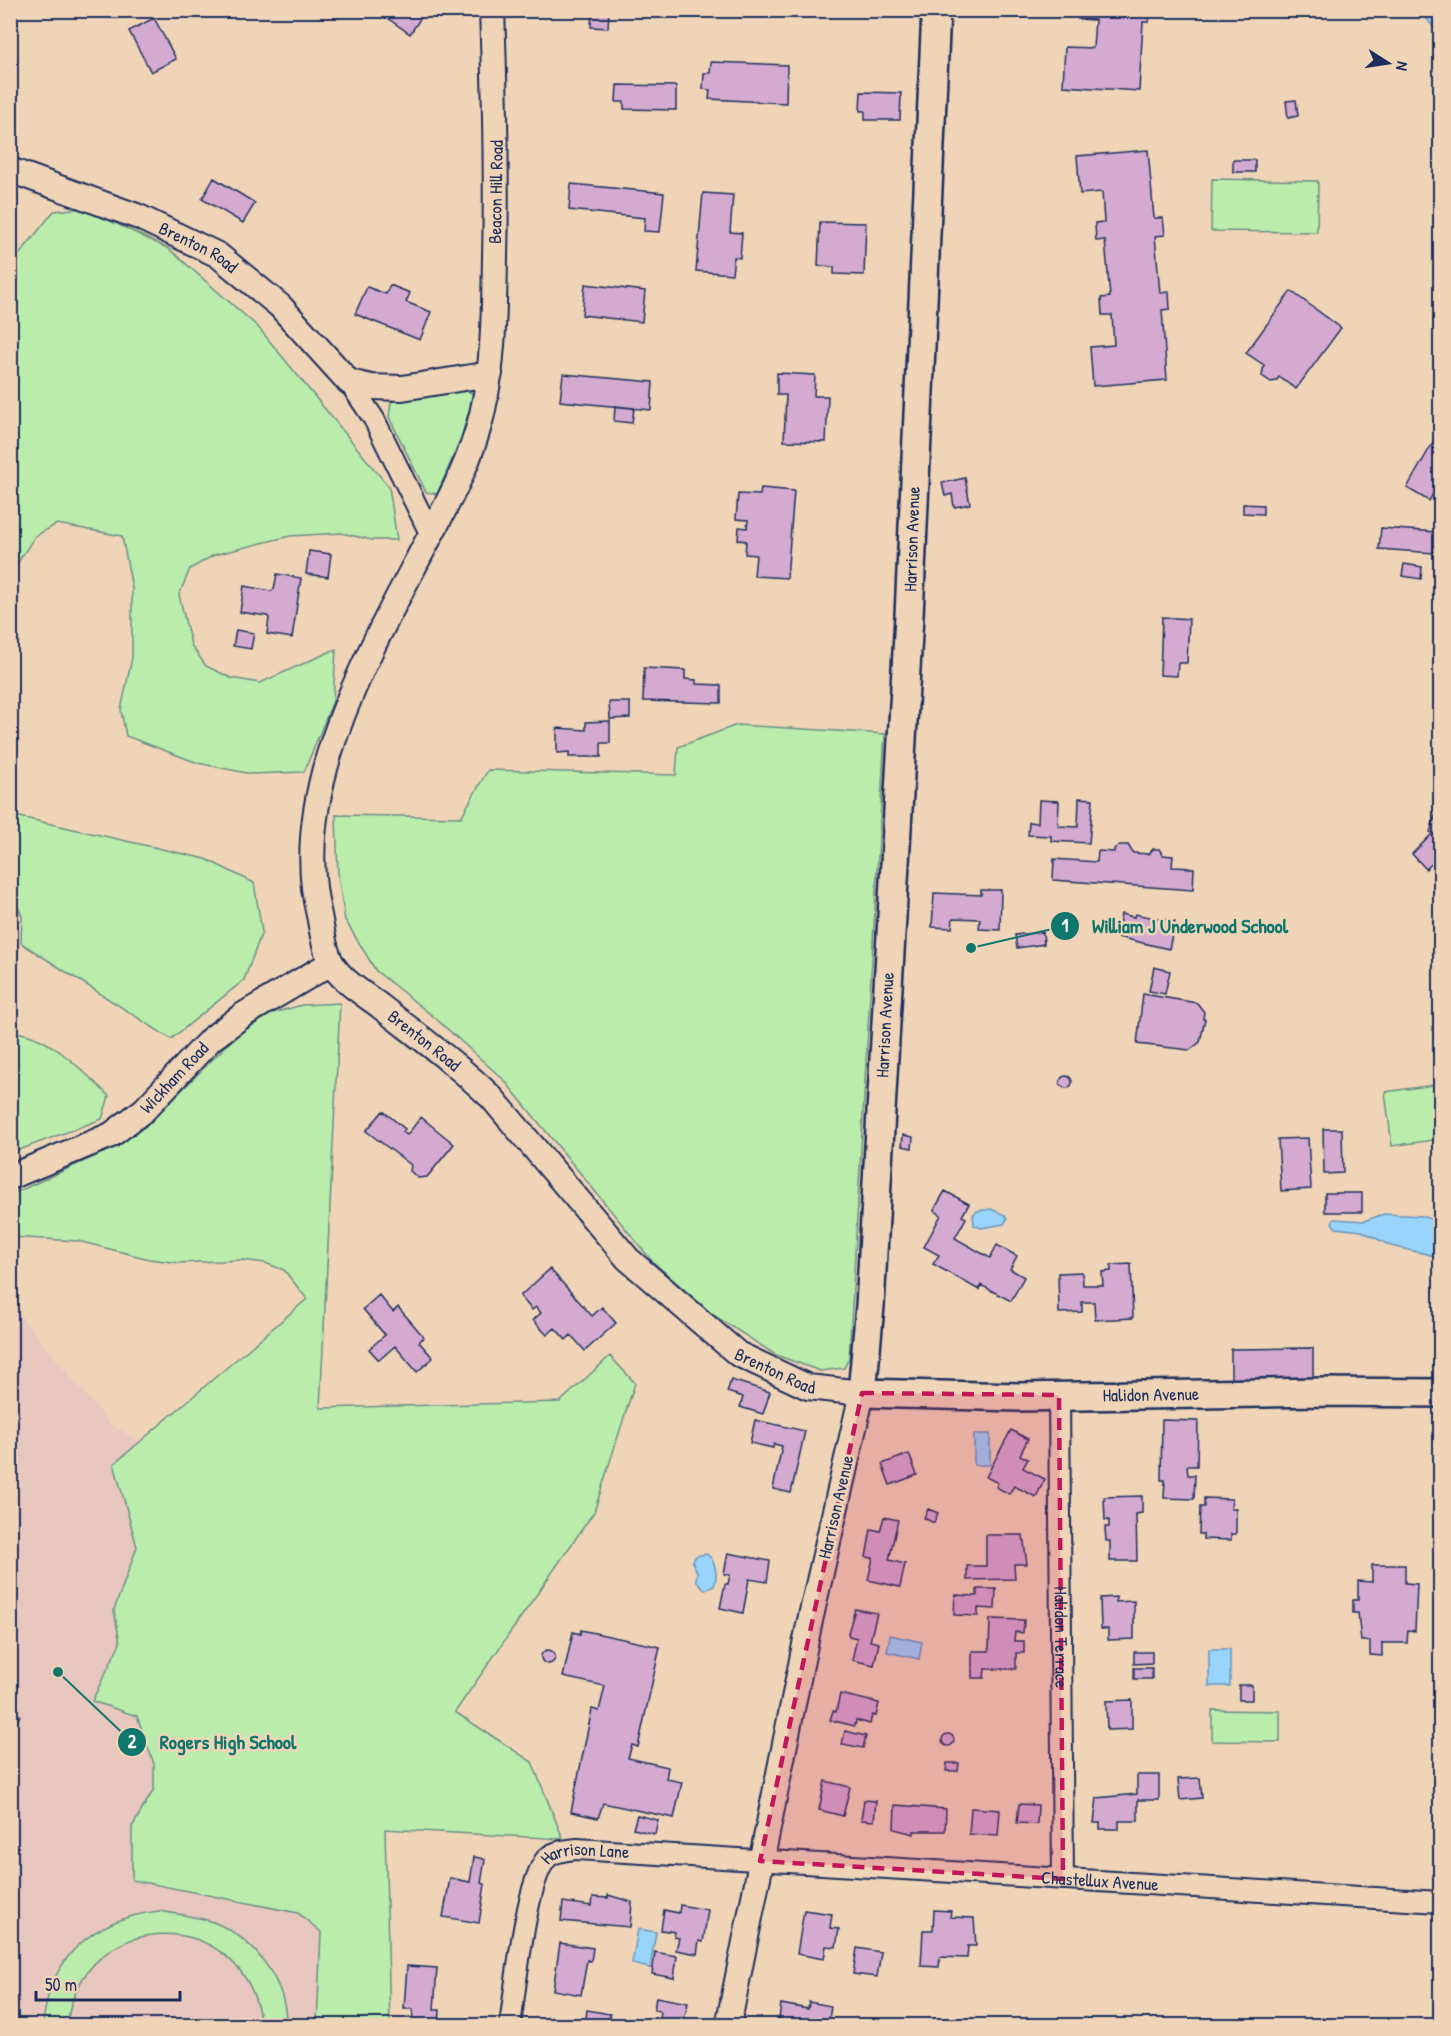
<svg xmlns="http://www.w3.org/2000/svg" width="1451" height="2036" font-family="'Patrick Hand',sans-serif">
  <rect width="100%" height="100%" fill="#f0d4b7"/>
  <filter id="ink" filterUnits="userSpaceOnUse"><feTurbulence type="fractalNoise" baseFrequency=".0167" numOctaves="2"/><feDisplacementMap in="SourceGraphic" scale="12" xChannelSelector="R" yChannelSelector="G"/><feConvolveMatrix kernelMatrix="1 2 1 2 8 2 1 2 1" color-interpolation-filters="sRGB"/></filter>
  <g filter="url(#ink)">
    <path fill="#e8c7be" d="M10 1303 109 1423 140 1442 114 1464 137 1547 114 1610 120 1643 92 1701 137 1716 154 1764V1789L132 1827V1880L298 1913 321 1932 317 2025H11Z"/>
    <path fill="#baecac" stroke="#6a8e85" stroke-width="1.5" d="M1212 179 1318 181 1317 232 1211 231Z
      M84 208 169 249 258 327 389 487 397 540H372L341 533 290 536 214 555 190 569 179 595 191 645 206 666 231 678 260 683 336 649 333 701 304 772 251 774 198 763 126 736 121 710 132 658V588L122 536 57 524 35 536 11 573V265L54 211Z
      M465 390 472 393 473 398 460 441 437 494 426 492 389 417 391 402 401 398Z
      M737 725 885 734 849 1358 844 1368 820 1371 776 1355 712 1314 652 1261 504 1080 434 1017 376 971 345 920 338 875 336 815 461 817 488 770 676 775 678 747Z
      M11 815 206 859 254 883 262 932 244 980 171 1039 21 943 22 916 11 891Z
      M340 1003 320 1408 560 1402 610 1356 635 1383 594 1512 455 1712 532 1762 563 1839 385 1829 390 2025H317L321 1932 298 1913 132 1880V1827L154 1789V1764L137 1716 92 1701 120 1643 114 1610 137 1547 114 1464 307 1299 284 1270 265 1263 243 1260 179 1263 149 1259 78 1241 10 1237V1195L102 1153 146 1126 237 1035 273 1013 302 1005Z
      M11 1032C47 1032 84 1072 109 1096L102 1119 11 1153Z
      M1440 1084V1139L1392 1146 1385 1092Z
      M1212 1710 1280 1711V1742L1212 1741Z
      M159 1911C178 1914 196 1916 213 1922 254 1938 287 1982 286 2025H261C247 1904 82 1904 67 2025H43C49 1957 92 1919 159 1911Z"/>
    <path fill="#99d5fa" stroke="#6793bc" stroke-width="1.5" d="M1427 11H1440V36L1427 19Z
      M991 1209 1005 1215 1007 1219 1004 1224 981 1228 974 1225 973 1215 977 1211Z
      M1384 1214 1422 1216 1440 1223V1257L1391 1246 1362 1231 1336 1228 1332 1223 1334 1219 1364 1221Z
      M974 1434H990V1465H974Z
      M707 1554C716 1561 718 1577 714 1586L705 1590 696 1580 697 1572 692 1562 696 1556Z
      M890 1635 922 1642 919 1659 887 1652Z
      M1209 1649H1230V1686H1209Z
      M638 1929 656 1932 650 1968 632 1964Z"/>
    <path fill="#d4aad0" stroke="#1b2f5e" stroke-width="1.5" d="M376 10H426L410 34Z
      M592 10H609L608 28 591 27Z
      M1079 10H1150L1149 22H1143L1139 91 1063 86 1065 47 1093 48 1095 20 1078 19Z
      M154 18 176 59 151 72 129 31Z
      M711 62 787 65 786 103 709 99 710 90 703 89 704 73H710Z
      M617 85 676 86V110L624 109V102H616Z
      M861 92 901 93 900 120H865V111H860Z
      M1296 100 1298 116 1288 118 1286 101Z
      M1148 150 1154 218H1163L1165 235 1155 236 1160 293 1169 292 1170 309 1162 310 1167 380 1093 386 1090 347 1114 345 1112 315H1102L1101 298 1110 297 1105 240 1096 241 1095 223 1104 222 1102 192 1080 194 1077 156Z
      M1233 160H1255V172H1233Z
      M214 178 255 203 243 223 202 199Z
      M571 184 664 193 660 232 644 231 645 218 569 210Z
      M703 193 733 195 730 232 742 233 740 258 734 257 732 274 696 271Z
      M820 222 866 223 864 275 834 274V267L818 266Z
      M1437 224H1440V290H1437Z
      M585 284 645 291 642 322 582 315Z
      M390 285 410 293 406 302 431 312 420 340 355 314 367 287 386 294Z
      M1291 291 1341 328 1296 389 1279 377 1276 381 1271 382 1262 376 1264 365 1246 353Z
      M777 373 815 375 814 396H828L826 442 784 441 786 395H777Z
      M563 374 653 382 651 410 560 401Z
      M615 406 634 408 632 423 614 421Z
      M1440 430V480L1429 501 1407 488Z
      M965 478 970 504 954 507 952 494 945 496 942 483Z
      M761 488 794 491 787 578 754 576 756 555 745 554 746 541 738 540 739 527 747 528 748 520 736 519 738 494 760 495Z
      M1243 504 1263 505V514L1243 513Z
      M1381 528 1436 532 1434 553 1379 549Z
      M309 551 331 554 328 577 306 574Z
      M1404 564 1422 567 1421 579 1402 576Z
      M277 574 301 578 292 638 267 634 269 618 267 616 240 612 244 586 271 591 274 589Z
      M1162 617 1189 619 1187 663H1178L1177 676 1160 675Z
      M236 630 254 633 251 649 233 646Z
      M644 668 685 670V679L696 680V684L721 685V703L643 701Z
      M609 702H630V718L610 719Z
      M610 721V743H601V757H569V752L557 753V728L586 730V722Z
      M1079 798 1093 799 1089 843 1051 841V836L1028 835 1029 822 1038 823 1039 800 1059 801 1058 826 1078 827Z
      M1440 811V856L1426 869 1412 854 1433 833 1430 832 1436 813 1440 814Z
      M1120 845H1128L1133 853 1149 854 1153 849H1159L1163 855 1173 856 1172 867 1194 868 1193 890 1053 880 1054 859 1097 862 1098 851 1114 852V849Z
      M981 890H1001L1000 930 979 929 980 919 953 918 952 928 932 927 934 893 981 895Z
      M1121 914 1134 917 1135 914 1175 922 1169 949 1117 937Z
      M1043 932 1044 944 1017 948 1015 935Z
      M1154 967 1170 971 1165 994 1149 991Z
      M1143 994 1197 1003 1204 1012 1203 1019H1205L1200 1042 1190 1050 1137 1044Z
      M1060 1082a6 6 0 1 1 12 0a6 6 0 1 1-12 0Z
      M383 1111 405 1129 403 1132 407 1135 421 1117 454 1144 427 1177 418 1178 410 1171 411 1165 366 1131Z
      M1323 1129H1342L1343 1173 1324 1174Z
      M903 1135 913 1137 912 1148 902 1146Z
      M1308 1138 1311 1189 1281 1191 1278 1139Z
      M945 1191 969 1204 962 1216 966 1218 955 1238 990 1258 997 1245 1017 1256 1010 1269 1024 1277 1011 1301 981 1285 979 1290 933 1264 939 1255 924 1247 941 1215 934 1210Z
      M1325 1193H1362V1212H1325Z
      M1131 1264 1133 1318 1095 1320 1094 1302H1082V1312L1059 1313 1058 1273 1082 1272 1083 1285H1103L1102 1272 1111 1271V1265Z
      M550 1269 592 1316 602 1307 616 1323 585 1351 571 1335 566 1340 555 1328 547 1335 533 1320 541 1313 536 1307 532 1310 520 1296Z
      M379 1295 393 1312 398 1307 424 1337 419 1342 433 1358 417 1372 395 1346 379 1360 369 1349 385 1335 363 1309Z
      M1313 1348V1378L1231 1379V1349Z
      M731 1380 770 1392 763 1414 740 1407 743 1397 727 1392Z
      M755 1420 805 1431 791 1493 773 1489 782 1446 774 1444 773 1448 750 1443Z
      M1162 1420 1198 1421 1197 1466H1187L1188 1475H1195L1194 1499 1164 1498 1165 1480H1161Z
      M1011 1430 1028 1439 1020 1455 1028 1459 1023 1468 1045 1479 1036 1497 1014 1486 1009 1494 996 1487 998 1483 986 1477Z
      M909 1454 917 1475 890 1485 882 1464Z
      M1142 1496V1513L1136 1514 1137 1561H1110V1541H1106L1105 1527H1109V1520H1105L1104 1497Z
      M1204 1498 1232 1499 1231 1509H1236V1534H1231V1540L1203 1539V1534H1199L1200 1507H1204Z
      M928 1509 938 1513 934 1523 924 1518Z
      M884 1517 898 1520 889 1560 905 1564 900 1587 868 1580 873 1558 866 1557 871 1529 880 1531Z
      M986 1535H1023L1027 1564H1014L1015 1579 967 1580V1566H986Z
      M728 1553 770 1561 767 1582 749 1579 743 1613 720 1608 725 1584H728L730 1575 724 1574Z
      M1372 1565H1405V1583L1417 1584 1415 1631 1408 1630 1407 1643H1382V1656L1370 1655V1641H1361L1358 1613H1353V1600H1358V1581L1372 1582Z
      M977 1589H996L995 1609 978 1608V1616L954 1615 955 1595 977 1596Z
      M1116 1597V1602L1134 1601V1639L1108 1640V1629H1101L1100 1598Z
      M855 1609 877 1613 870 1641 879 1643 874 1665 852 1660 857 1638 849 1636 848 1633Z
      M990 1619 1024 1620 1023 1633 1015 1632 1014 1641H1024V1653H1016V1669H985L984 1678H972V1651H989Z
      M581 1630 660 1647 638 1747 632 1745 628 1758 668 1767 666 1779 682 1782 674 1818 603 1803 598 1818 571 1812 592 1709 599 1711 605 1686 563 1677 573 1632 580 1634Z
      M541 1657a7 7 0 1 1 14 0a7 7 0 1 1-14 0Z
      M1134 1652H1152V1663L1134 1664Z
      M1134 1668H1152V1679H1134Z
      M1239 1685H1252V1700H1239Z
      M840 1694 879 1703 876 1716 872 1715 870 1724 856 1720 855 1726 830 1720 833 1711 836 1712Z
      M1132 1700V1729L1107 1730 1106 1701Z
      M10 1711 20 1715 10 1741Z
      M845 1731 866 1736 863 1748 842 1744Z
      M942 1740a6 6 0 1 1 12 0a6 6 0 1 1-12 0Z
      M947 1763H959L958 1771H946Z
      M1137 1775H1159V1800H1138V1821H1119V1829H1100V1823H1094L1097 1798 1137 1794Z
      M1200 1778 1202 1798 1180 1800 1178 1779Z
      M825 1781 850 1787 843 1816 819 1810Z
      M864 1800 876 1801 874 1821 861 1820Z
      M1019 1804 1038 1805 1037 1824 1017 1823Z
      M895 1805 946 1809 945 1831H914V1834L894 1829Z
      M971 1808 1000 1810 998 1836 969 1834Z
      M637 1815 658 1820 655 1834 633 1829Z
      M474 1857 485 1859 481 1883 485 1884 479 1923 443 1917 450 1878 470 1882Z
      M608 1895 632 1902 630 1927 561 1921 563 1902 592 1906 593 1897 608 1898Z
      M680 1905 708 1910 703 1942 699 1941 697 1954 676 1950 679 1938 674 1937 675 1932 661 1930 664 1910 679 1913Z
      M804 1910 832 1914 830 1928 839 1929 836 1947 826 1946 824 1959 797 1954Z
      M934 1910 951 1911 950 1917 974 1918 976 1946H968L967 1958 940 1957 939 1967 921 1966 923 1930H933Z
      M560 1943 593 1948 591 1961 587 1960 581 1995 553 1990Z
      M857 1948 881 1952 877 1977 853 1974Z
      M655 1952 677 1956 674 1978 652 1974Z
      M407 1966 437 1968 434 2010H440L439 2026H412L413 2009H404Z
      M656 1997 688 2003 683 2026H658L660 2011 654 2010Z
      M809 2002 831 2006 828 2026H778L781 2004 808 2009Z
      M587 2010 610 2014 608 2026 585 2025Z
      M548 2017 572 2021V2026H547Z"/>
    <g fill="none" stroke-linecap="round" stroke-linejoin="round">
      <defs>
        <g id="minor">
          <path d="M349 382 374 419 431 535"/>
          <path id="s1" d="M1059 1395 1063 1879"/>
          <path id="s2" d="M510 2026C515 1991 526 1880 547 1858 554 1851 567 1850 577 1849L1440 1902"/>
        </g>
        <g id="tertiary">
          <path id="s3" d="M492 10C495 93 497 175 495 258 494 310 494 363 482 414 470 466 443 511 419 557 364 661 289 795 319 915 322 930 324 949 331 962 340 980 364 994 380 1006 418 1036 457 1064 492 1098L628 1259 738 1354 808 1387 862 1393 809 1625 728 2026"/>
          <path id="s4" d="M10 170 139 217 218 255 280 306 349 382 371 387 402 388 490 374"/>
          <path id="s5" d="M10 1177 111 1135 144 1110 211 1039 243 1015 331 963"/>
        </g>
        <g id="secondary">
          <path id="s6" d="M936 10 909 616 870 1306 862 1393 1019 1397 1321 1392 1440 1393"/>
        </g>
      </defs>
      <use href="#minor" stroke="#1b2f5e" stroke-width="24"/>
      <use href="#tertiary" stroke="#1b2f5e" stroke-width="28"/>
      <use href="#secondary" stroke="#1b2f5e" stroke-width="32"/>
      <use href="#minor" stroke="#f0d4b7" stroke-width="20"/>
      <use href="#tertiary" stroke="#f0d4b7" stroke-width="24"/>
      <use href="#secondary" stroke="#f0d4b7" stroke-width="27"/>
    </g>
  </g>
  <path fill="#c2185b" fill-opacity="0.2" stroke="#c2185b" stroke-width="4.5" stroke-dasharray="12 8" stroke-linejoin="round" d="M862 1393 1059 1395 1063 1879 760 1861Z"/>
  <g text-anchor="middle" stroke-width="5" stroke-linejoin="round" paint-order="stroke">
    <g font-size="18" fill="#1b2f5e" stroke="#f0d4b7">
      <text transform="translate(496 192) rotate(-89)" y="6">Beacon Hill Road</text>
      <text dy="6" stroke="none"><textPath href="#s4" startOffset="204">Brenton Road</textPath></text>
      <text transform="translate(912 539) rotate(-88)" y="6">Harrison Avenue</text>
      <text transform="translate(885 1025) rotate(-87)" y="6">Harrison Avenue</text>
      <text dy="6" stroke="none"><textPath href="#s3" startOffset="1113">Brenton Road</textPath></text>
      <text dy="6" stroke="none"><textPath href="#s5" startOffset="195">Wickham Road</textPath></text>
      <text dy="6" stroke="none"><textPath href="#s3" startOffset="1599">Brenton Road</textPath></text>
      <text dy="6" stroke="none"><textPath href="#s6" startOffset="1674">Halidon Avenue</textPath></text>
      <text transform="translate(836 1507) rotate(-77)" y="6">Harrison Avenue</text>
      <text dy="6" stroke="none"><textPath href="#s1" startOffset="242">Halidon Terrace</textPath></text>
      <text dy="6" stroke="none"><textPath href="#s2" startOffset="213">Harrison Lane</textPath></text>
      <text dy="6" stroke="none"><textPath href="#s2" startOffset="729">Chastellux Avenue</textPath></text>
    </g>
  </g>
  <path fill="none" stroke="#0f766e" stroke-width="2" d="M971 948L1065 926M58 1672L132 1742"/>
  <g fill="#0f766e" stroke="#f0d4b7" stroke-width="2">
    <circle cx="971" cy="948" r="6"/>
    <circle cx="58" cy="1672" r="6"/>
    <circle cx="1065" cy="926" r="15"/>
    <circle cx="132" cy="1742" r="15"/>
  </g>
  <g font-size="18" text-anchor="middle" font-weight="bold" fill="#fff">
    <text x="1065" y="932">1</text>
    <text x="132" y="1748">2</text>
  </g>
  <g font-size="20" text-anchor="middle" font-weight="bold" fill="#0f766e" stroke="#f0d4b7" stroke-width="5" stroke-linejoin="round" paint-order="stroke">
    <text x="1190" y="933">William J Underwood School</text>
    <text x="228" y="1749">Rogers High School</text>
  </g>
  <rect width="1451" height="2036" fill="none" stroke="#f0d4b7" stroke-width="36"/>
  <rect x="18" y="18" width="1415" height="2000" fill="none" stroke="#1b2f5e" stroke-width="2" filter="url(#ink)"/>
  <g transform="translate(1388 63) rotate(102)" stroke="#f0d4b7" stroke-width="4.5" paint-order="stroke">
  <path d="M0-4.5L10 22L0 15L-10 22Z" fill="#1b2f5e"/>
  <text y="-9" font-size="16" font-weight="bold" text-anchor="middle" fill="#1b2f5e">N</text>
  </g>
  <path d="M36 1991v9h144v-9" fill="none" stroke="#1b2f5e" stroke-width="3"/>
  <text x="45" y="1991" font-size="18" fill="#1b2f5e" stroke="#f0d4b7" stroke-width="4.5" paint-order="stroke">50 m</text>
</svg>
